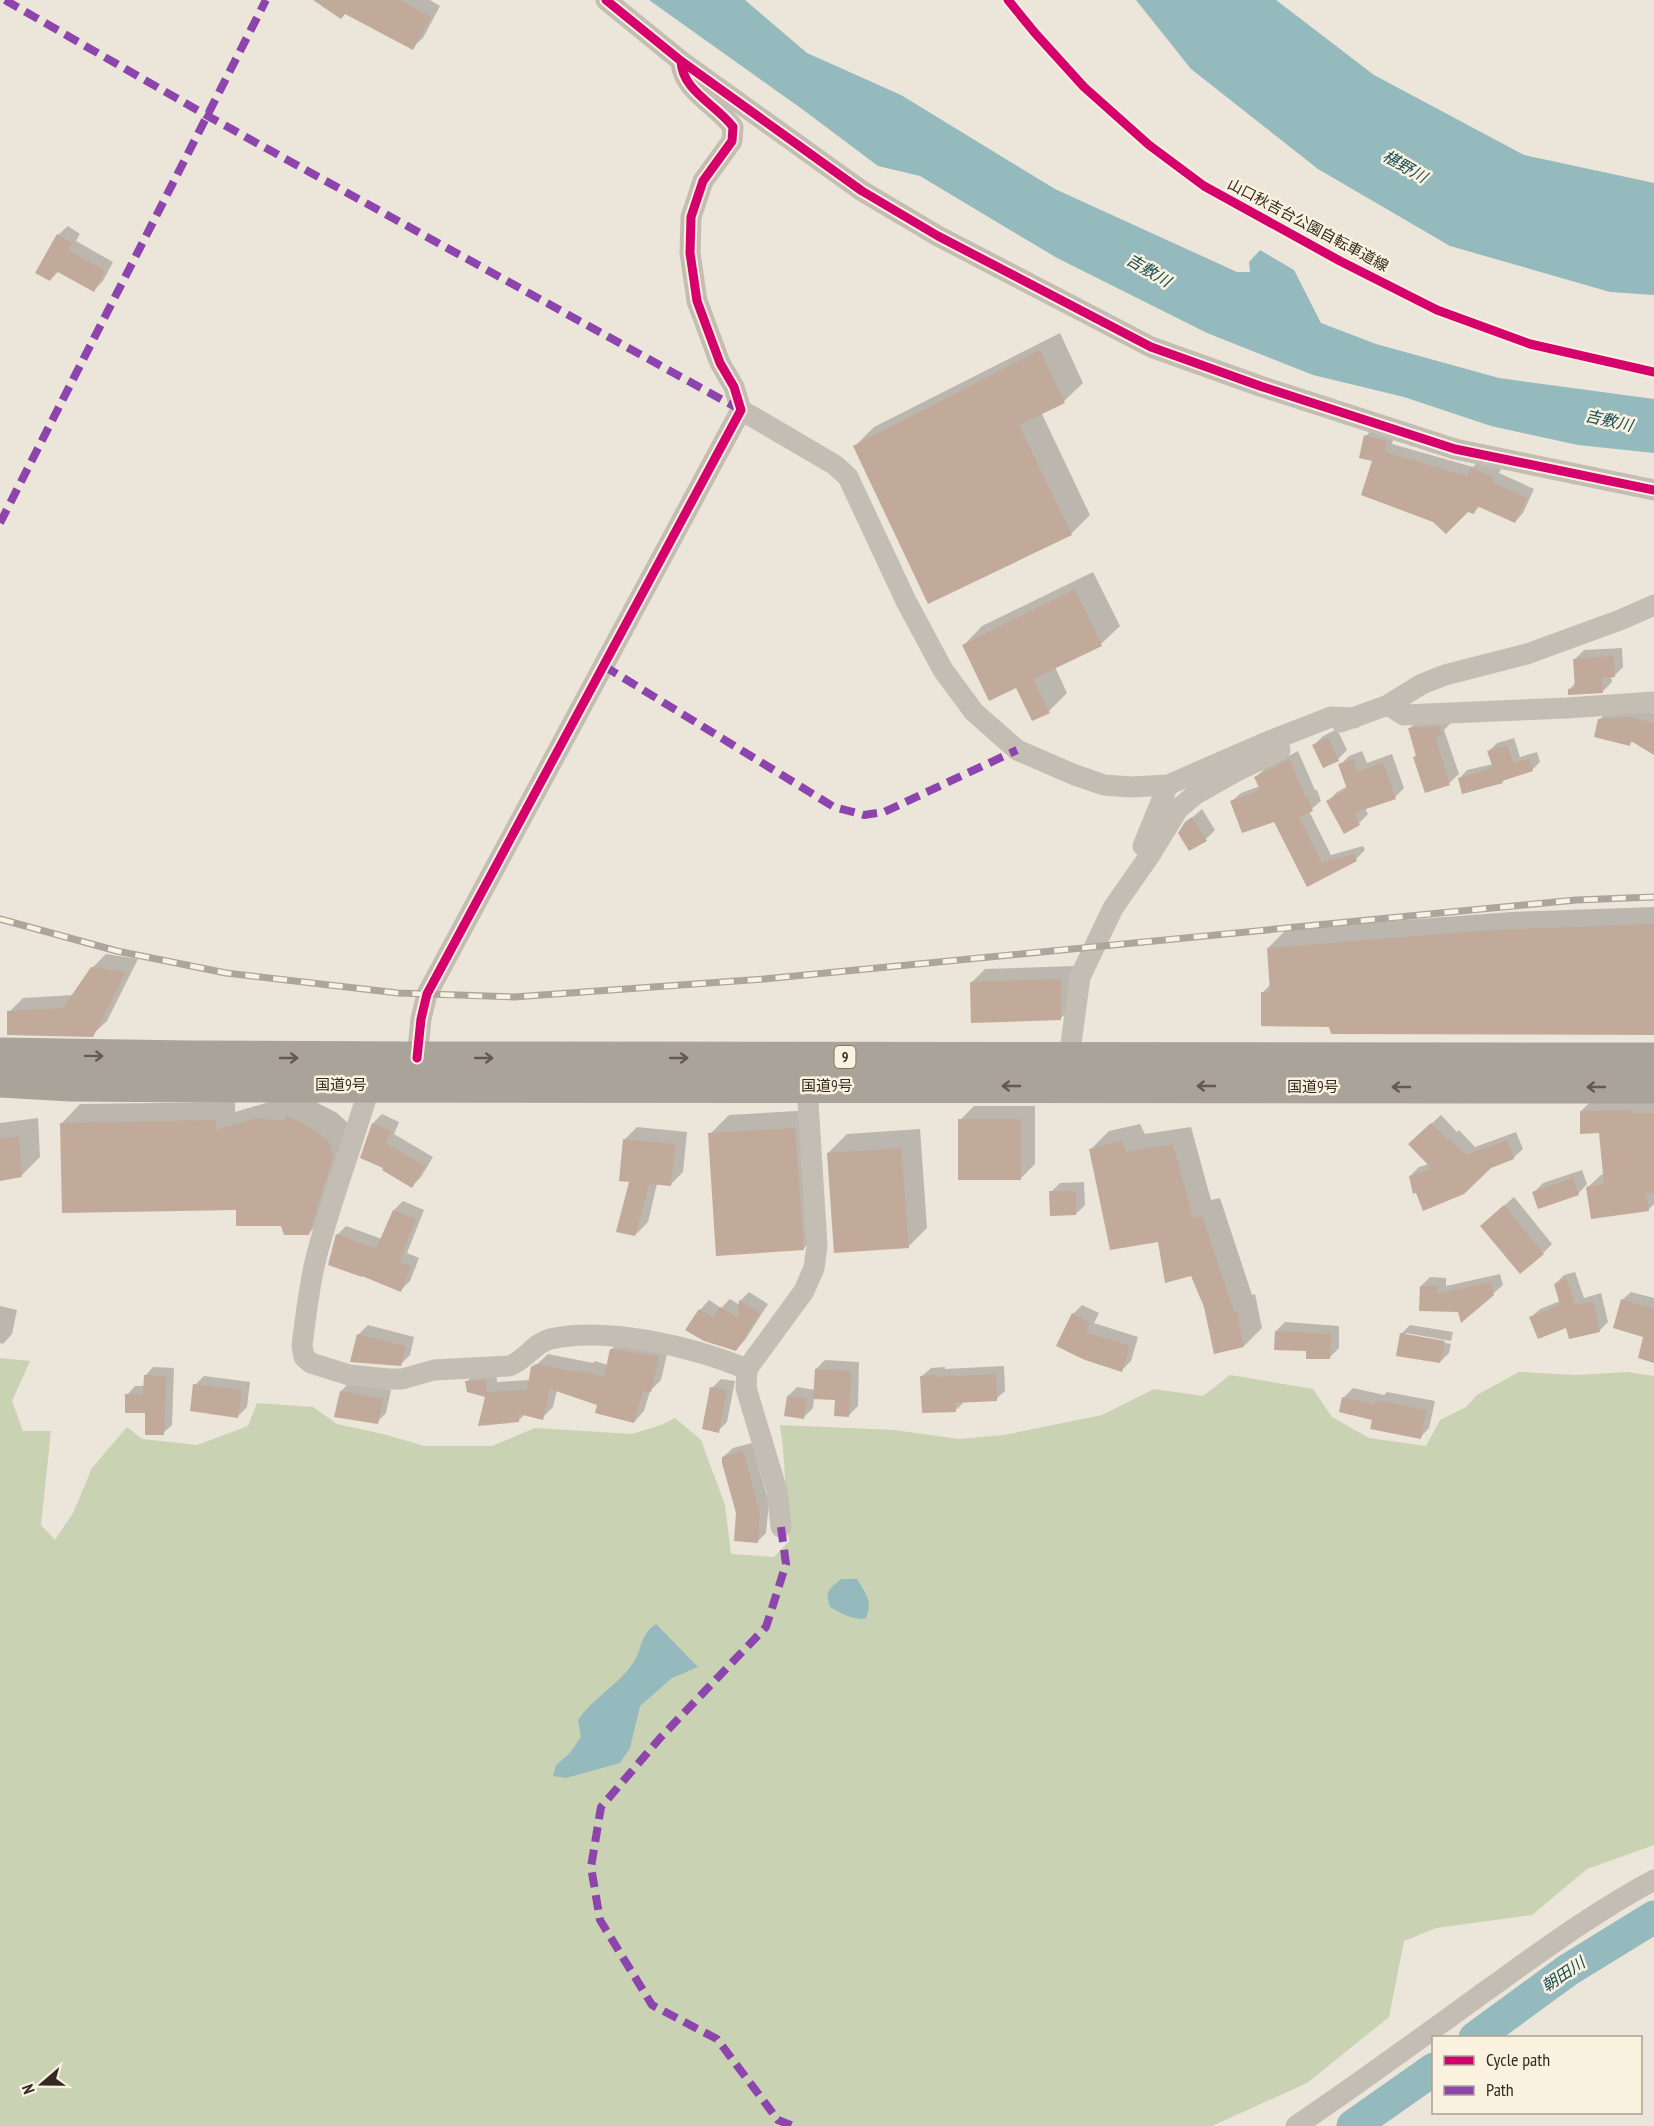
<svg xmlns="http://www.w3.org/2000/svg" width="1654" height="2126" font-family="'PT Sans Narrow','Noto Sans JP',sans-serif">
  <rect width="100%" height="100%" fill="#ebe5da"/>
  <path fill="#c9d2b3" d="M0 1358 30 1361 12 1401 23 1431H51L41 1525 55 1540 73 1513 92 1468 127 1427 142 1439 197 1445 248 1426 257 1403 313 1407 337 1424 387 1435 424 1446H492L535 1428 632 1434 661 1425 675 1418 701 1440 725 1505 731 1554 774 1557 789 1541C785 1502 786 1464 780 1425L894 1430 959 1439 1004 1435 1102 1415 1154 1389 1203 1396 1230 1375 1313 1389 1332 1417 1369 1438 1426 1446 1440 1420 1466 1407 1477 1395 1519 1372 1576 1375 1627 1372 1654 1376V1845L1587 1869 1532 1915 1436 1928 1404 1941 1389 2017 1307 2083 1212 2126H0Z"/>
  <path fill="#95babe" d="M649 0H745L807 53 901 95 1055 189 1237 272H1250L1249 262 1260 250 1294 270 1321 323 1376 344 1499 378 1654 399V453L1578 445 1491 426 1404 397 1313 375 1207 333 1057 258 920 176 878 166 802 109Z
    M1136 0H1276L1374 75 1524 155 1654 183V295L1610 292 1450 246 1318 169 1191 69Z
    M841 1579H857C866 1594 873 1601 866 1618 853 1621 841 1613 830 1607 824 1591 830 1589 841 1579Z
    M656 1624 698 1667 672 1678 640 1706 630 1748 620 1763 566 1778 553 1776 556 1765 569 1754 581 1737 578 1720C592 1699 616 1686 631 1666 644 1649 638 1636 656 1624Z"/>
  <path fill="#0003" d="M326 0H430L440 6 423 38 412 48Z
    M68 226 80 234 76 241 113 262 103 281 94 290 59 271 50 280 58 235Z
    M1060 333 1083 383 1064 401 1041 412 1090 515 1071 534 855 446 874 427Z
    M1374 427 1395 432 1392 444 1473 467 1480 460 1501 469 1499 473 1534 489 1523 513 1515 522 1480 506 1473 513 1374 460 1366 436Z
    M1093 572 1120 626 1101 644 1055 667 1067 693 1049 711 964 645 982 626Z
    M1622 648 1623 667 1614 676H1611L1612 682 1603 691 1570 689 1576 682 1575 659 1584 650Z
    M1638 709 1654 713V753L1633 741 1629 744 1600 719 1608 711Z
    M1448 718 1450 724 1444 730 1459 774 1449 783 1414 758 1417 755 1410 728 1419 719Z
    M1337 729 1347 750 1338 759 1324 766 1314 745 1323 736Z
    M1514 738 1520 757 1537 752 1540 762 1532 770 1506 778 1502 782 1460 778 1467 770 1493 764 1489 751 1497 743Z
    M1298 751 1315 790H1317L1321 801 1309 811 1331 855 1363 846 1365 850 1356 859 1307 885 1274 820 1232 801 1241 793 1260 786 1256 777 1265 768Z
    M1362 751 1367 763 1392 754 1404 788 1395 797 1365 808 1368 814 1359 823 1345 831 1328 801 1337 792 1348 786 1340 765 1349 756Z
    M1202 809 1215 830 1206 839 1186 823Z
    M1654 907V1033L1331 1025 1263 992 1271 984 1268 948 1287 929 1511 912Z
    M106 954 138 959 107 1021 92 1035 9 1012 23 998 74 995 92 968Z
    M1074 966 1075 1004 1061 1018 971 983 985 969Z
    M306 1097 337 1113 348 1123 328 1214 309 1233 237 1209 62 1123 80 1104 235 1102V1112L276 1100Z
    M1594 1098 1654 1101V1204L1648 1210 1592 1218 1587 1185 1588 1187 1601 1175 1604 1174 1600 1132 1581 1111Z
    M974 1106H1035V1164L1021 1178 960 1120Z
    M814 1110 822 1230 803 1249 710 1134 729 1115Z
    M382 1114 399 1122 394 1134 433 1157 421 1177 412 1186 373 1123Z
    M1441 1115 1457 1132 1459 1130 1475 1147 1516 1132 1523 1149 1513 1158 1410 1176 1419 1167 1429 1164 1419 1135Z
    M38 1118 40 1157 21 1176 0 1179V1123Z
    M1140 1124 1145 1134 1191 1127 1211 1200 1220 1198 1252 1295 1255 1294 1262 1328 1244 1346 1205 1306 1192 1274 1159 1240 1091 1149 1109 1131Z
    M637 1127 687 1132 683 1172 670 1185 657 1184 648 1222 635 1235 625 1139Z
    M920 1129 927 1228 908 1247 828 1153 847 1134Z
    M1582 1170 1587 1184 1578 1194 1534 1192 1543 1183Z
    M1084 1182 1085 1205 1076 1214 1051 1192 1060 1183Z
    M1514 1197 1552 1244 1543 1253 1491 1217Z
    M403 1201 424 1210 407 1253 419 1258 410 1281 401 1290 337 1235 346 1226 382 1239 394 1210Z
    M1575 1272 1584 1298 1601 1293 1608 1322 1599 1331 1567 1326 1531 1317 1540 1309 1560 1301 1555 1284 1564 1275Z
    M1500 1274 1503 1285 1493 1294 1459 1310 1421 1286 1430 1277 1446 1278V1286Z
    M749 1292 768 1304 745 1340 736 1350 700 1310 709 1300 721 1308 730 1299 740 1305V1301Z
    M1631 1292 1654 1298V1361L1645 1336 1622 1300Z
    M1082 1305 1099 1313 1094 1323 1138 1337 1131 1361 1122 1370 1085 1358 1073 1314Z
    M0 1306 17 1310 12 1334 3 1344 0 1343Z
    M1285 1322 1339 1326V1348L1329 1358 1307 1350 1276 1331Z
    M368 1325 414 1337 410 1355 400 1365 352 1360 359 1334Z
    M1410 1325 1453 1332 1451 1341 1406 1333V1336L1451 1344 1449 1353 1440 1362 1401 1334Z
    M622 1339 669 1345 661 1380 650 1391 644 1411 634 1422 599 1404 557 1390 553 1407 542 1418 525 1414 519 1420 467 1382 477 1371 496 1370 497 1382 530 1380 533 1368 548 1354 593 1363 595 1361 608 1365 611 1350Z
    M825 1360 859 1362 858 1406 849 1415 837 1399 814 1397 813 1408 804 1417 788 1396 797 1387 815 1390 816 1369Z
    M1004 1366 1005 1391 996 1399 964 1402 956 1410 922 1376 931 1368 945 1367V1369Z
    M153 1367 174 1368 172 1425 163 1433 147 1412 127 1395 135 1386H145V1376Z
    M204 1376 250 1382 247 1407 238 1416 195 1385Z
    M721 1379 735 1381 727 1422 718 1431 712 1388Z
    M350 1382 391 1390 386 1413 377 1422 341 1391Z
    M1353 1388 1384 1395 1387 1392 1435 1401 1429 1428 1420 1438 1374 1418 1344 1397Z
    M752 1443 769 1503 766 1533 757 1542 737 1513 723 1457 733 1448Z"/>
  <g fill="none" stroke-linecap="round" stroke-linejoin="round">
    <path stroke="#95babe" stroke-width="33" d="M1475 2038 1568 1970 1654 1917
      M1353 2126 1434 2069"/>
  </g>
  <path fill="#c1aa9a" d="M313 0H399L431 17 413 50 345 14 341 19Z
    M57 234 72 243 68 250 105 271 94 292 56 271 50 281 35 273Z
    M1040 350 1065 403 1019 425 1072 535 928 604 853 446Z
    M1364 435 1387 441 1385 452 1467 476 1471 468 1493 477 1492 482 1527 498 1515 523 1477 506 1474 514 1468 512 1446 534 1433 522 1361 495 1372 461 1359 458Z
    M1075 589 1102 646 1033 679 1050 713 1032 721 1016 688 989 701 962 645Z
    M1613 656 1615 677 1602 678 1603 693 1568 695V689L1575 688 1573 659Z
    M1629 717 1654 723V755L1631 741 1630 746 1594 737 1598 719Z
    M1439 726 1442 735 1435 736 1450 785 1425 793 1413 757 1416 756 1408 728Z
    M1328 737 1339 761 1323 768 1312 745Z
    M1507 745 1513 763 1529 759 1533 771 1502 781 1503 783 1462 794 1458 778 1493 768 1487 751Z
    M1289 759 1306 798 1308 797 1313 811 1299 817 1322 863 1354 854 1357 861 1307 887 1274 822 1242 833 1230 801 1260 790 1254 777Z
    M1353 759 1357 772 1383 762 1396 799 1354 813 1360 825 1344 834 1326 801 1347 789 1338 764Z
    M1192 817 1207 841 1189 851 1178 833 1185 822Z
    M1654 924V1035L1331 1034 1329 1027 1261 1026V992H1270L1267 948 1491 930Z
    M91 967 126 972 93 1037 7 1035V1011L63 1008Z
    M1061 979V1020L971 1023 970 982Z
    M1632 1110V1113H1654V1193L1646 1192 1649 1211 1591 1219 1586 1187 1604 1184 1599 1133 1580 1134V1111Z
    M286 1115 318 1132 329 1142 333 1157 309 1235H284L281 1226H236V1210L62 1213 60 1123 216 1120V1130L256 1118 284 1121Z
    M958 1119H1021V1180H958Z
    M372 1123 391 1131 386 1143 425 1166 412 1188 382 1170 383 1168 360 1158Z
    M1431 1123 1447 1140 1449 1138 1466 1155 1507 1140 1514 1159 1491 1168 1464 1194 1423 1211 1416 1193 1413 1194 1409 1176 1432 1169 1408 1144Z
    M795 1128 804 1250 716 1256 708 1133Z
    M19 1136 22 1177 0 1181V1139Z
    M623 1139 675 1144 671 1186 649 1184 635 1236 616 1232 629 1182 619 1181Z
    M1122 1141 1127 1152 1173 1144 1193 1218 1202 1216 1234 1312H1237L1244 1347 1214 1354 1204 1307 1191 1276 1165 1283 1158 1242 1110 1250 1089 1149Z
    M901 1148 909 1248 834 1253 827 1153Z
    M1573 1178 1579 1195 1538 1209 1532 1192Z
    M1049 1191H1076V1215L1050 1216Z
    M1504 1205 1544 1254 1520 1274 1480 1226Z
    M393 1210 416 1219 399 1262 411 1267 401 1292 362 1276V1277L328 1265 336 1234 376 1249Z
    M1567 1279 1575 1305 1593 1301 1600 1332 1569 1339 1566 1328 1538 1339 1529 1317 1560 1305 1554 1284Z
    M1491 1282 1494 1295 1461 1323 1458 1312 1419 1311 1420 1286H1438L1437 1294Z
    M1621 1299 1654 1309V1363L1638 1358 1643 1337 1613 1328Z
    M739 1300 760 1313 736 1351 704 1341 685 1330 699 1309 713 1318 720 1307 738 1318Z
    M1072 1313 1090 1323 1086 1332 1130 1346 1122 1372 1085 1360 1056 1346Z
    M1275 1331 1331 1334 1330 1359H1306V1351L1274 1350Z
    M1400 1333 1445 1341 1440 1363 1396 1356Z
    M357 1334 406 1346 401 1366 350 1362Z
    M610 1349 659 1356 651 1392 643 1391 634 1423 595 1413 597 1405 550 1389 543 1420 519 1414V1422L478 1426 485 1397 467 1392 465 1381 486 1380 487 1392 527 1390 531 1367 536 1364 582 1373 583 1371 604 1377Z
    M815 1369 851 1371 849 1417 834 1416 835 1400 813 1399Z
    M996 1374 997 1401 955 1403 956 1412 922 1413 920 1376 937 1375V1377Z
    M144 1375 166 1376 164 1435H145V1413H125V1394H143Z
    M193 1384 242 1390 238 1418 190 1411Z
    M710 1387 727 1390 719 1433 702 1429Z
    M340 1391 383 1399 378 1424 334 1417Z
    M787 1396 807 1399 804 1419 784 1416Z
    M1342 1397 1375 1404 1376 1400 1426 1410 1421 1439 1370 1429 1372 1420 1339 1412Z
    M743 1451 760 1513 758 1543 734 1541 736 1513 722 1463V1457Z"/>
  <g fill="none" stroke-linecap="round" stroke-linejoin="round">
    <path stroke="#c4bdb4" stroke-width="21" d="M606 0 681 61 862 191 938 236 1151 347 1260 386 1455 449 1654 490
      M741 410 835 465 848 477 906 601 943 670 974 712 1017 750 1075 775 1104 785 1131 787 1168 785 1262 744 1331 717 1354 718
      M1388 705 1404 715 1567 708 1654 702
      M1341 722 1388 705 1422 684 1445 675 1527 654 1620 620 1654 605
      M1143 846 1168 785
      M417 1058 421 1019 427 994 741 410 734 387 720 363 697 301 690 253 691 217 703 181 732 141 733 127C717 105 682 90 681 62
      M1069 1058 1080 977 1113 908 1150 855 1178 809 1196 794 1233 773 1280 750
      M370 1085C353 1143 331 1200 316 1258 309 1286 306 1316 302 1345L304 1357 311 1363 349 1375 388 1379H402L434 1370 509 1366C525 1361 534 1343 550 1339 608 1326 693 1347 747 1369
      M781 1527 777 1491 746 1388 747 1369 804 1291 814 1268 817 1246 807 1086
      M1296 2126C1361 2082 1425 2035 1490 1988 1543 1950 1596 1911 1654 1880"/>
    <path stroke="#aaa39a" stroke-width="33" d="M0 1054 189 1057 417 1058 1654 1059
      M0 1081 70 1085 201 1086 1654 1087"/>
    <defs>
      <path id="rail" d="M0 919 117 951 226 973 398 993 514 997 764 979 1440 913 1576 900 1654 897"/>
    </defs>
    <use href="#rail" stroke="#aba59e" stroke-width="7"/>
    <use href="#rail" stroke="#faf1df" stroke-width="4.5" stroke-dasharray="14" stroke-linecap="butt"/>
    <path stroke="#8e44ad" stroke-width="8" stroke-dasharray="15 8" stroke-linecap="butt" d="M5 0 206 115 741 410
      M0 523 266 0
      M604 666 834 807 864 815 884 812 1017 750
      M781 1527 786 1564 766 1627 661 1737 601 1807 591 1867 600 1920 652 2005 717 2039 778 2120 793 2126"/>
    <defs>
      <path id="cycleway" d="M606 0 681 61 862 191 938 236 1151 347 1260 386 1455 449 1654 490
        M1008 0 1035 33 1084 87 1149 145 1204 186 1340 261 1437 310 1530 344 1654 372
        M417 1058 421 1019 427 994 741 410 734 387 720 363 697 301 690 253 691 217 703 181 732 141 733 127C717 105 682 91 681 61"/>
    </defs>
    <use href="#cycleway" stroke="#faf1df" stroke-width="13"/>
    <use href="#cycleway" stroke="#d6006c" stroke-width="9"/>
  </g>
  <defs><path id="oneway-shaft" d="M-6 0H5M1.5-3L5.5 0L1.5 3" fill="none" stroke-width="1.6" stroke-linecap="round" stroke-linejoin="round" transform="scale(1.5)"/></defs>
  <g stroke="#635a53">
    <use href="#oneway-shaft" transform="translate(94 1056) rotate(1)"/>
    <use href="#oneway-shaft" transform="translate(289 1058)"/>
    <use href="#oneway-shaft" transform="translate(484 1058)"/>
    <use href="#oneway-shaft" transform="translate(679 1058)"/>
    <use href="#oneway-shaft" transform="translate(1011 1086) rotate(180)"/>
    <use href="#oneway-shaft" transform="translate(1206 1086) rotate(-180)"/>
    <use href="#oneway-shaft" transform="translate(1401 1087) rotate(-180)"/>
    <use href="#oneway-shaft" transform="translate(1596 1087) rotate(-180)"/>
  </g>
  <g text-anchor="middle" stroke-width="5" stroke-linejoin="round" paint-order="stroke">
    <rect fill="#faf1df" stroke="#6f665b" stroke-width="1.5" x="834.5" y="1046" width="21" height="22" rx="4.5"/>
    <g font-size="14" font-weight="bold" fill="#342a23">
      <text x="845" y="1062">9</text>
    </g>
    <g font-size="15" fill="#342a23" stroke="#faf1df">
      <text transform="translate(1308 225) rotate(28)" y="5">山口秋吉台公園自転車道線</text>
      <text x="341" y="1090">国道9号</text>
      <text x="827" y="1091">国道9号</text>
      <text x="1313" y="1092">国道9号</text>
    </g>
    <g font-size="16" font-style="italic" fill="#164d58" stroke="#faf1df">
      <text transform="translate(1405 166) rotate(30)" y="6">椹野川</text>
      <text transform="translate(1149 270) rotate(31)" y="6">吉敷川</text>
      <text transform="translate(1609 420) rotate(13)" y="6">吉敷川</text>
      <text transform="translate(1563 1974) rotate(-34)" y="6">朝田川</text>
    </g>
  </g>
  <rect x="1432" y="2036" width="210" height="78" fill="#faf1df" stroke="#aba194" stroke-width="1.5"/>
  <rect x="1444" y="2056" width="30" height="9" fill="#d6006c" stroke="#aba194" stroke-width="1.5"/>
  <text x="1486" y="2066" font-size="18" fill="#342a23">Cycle path</text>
  <rect x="1444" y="2086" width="30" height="9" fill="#8e44ad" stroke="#aba194" stroke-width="1.5"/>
  <text x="1486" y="2096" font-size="18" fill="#342a23">Path</text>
  <g transform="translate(42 2084) rotate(250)" stroke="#faf1df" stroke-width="4.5" paint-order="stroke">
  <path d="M0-4.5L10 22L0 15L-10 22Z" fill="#342a23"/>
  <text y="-9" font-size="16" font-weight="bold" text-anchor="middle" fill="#342a23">N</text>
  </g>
</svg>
